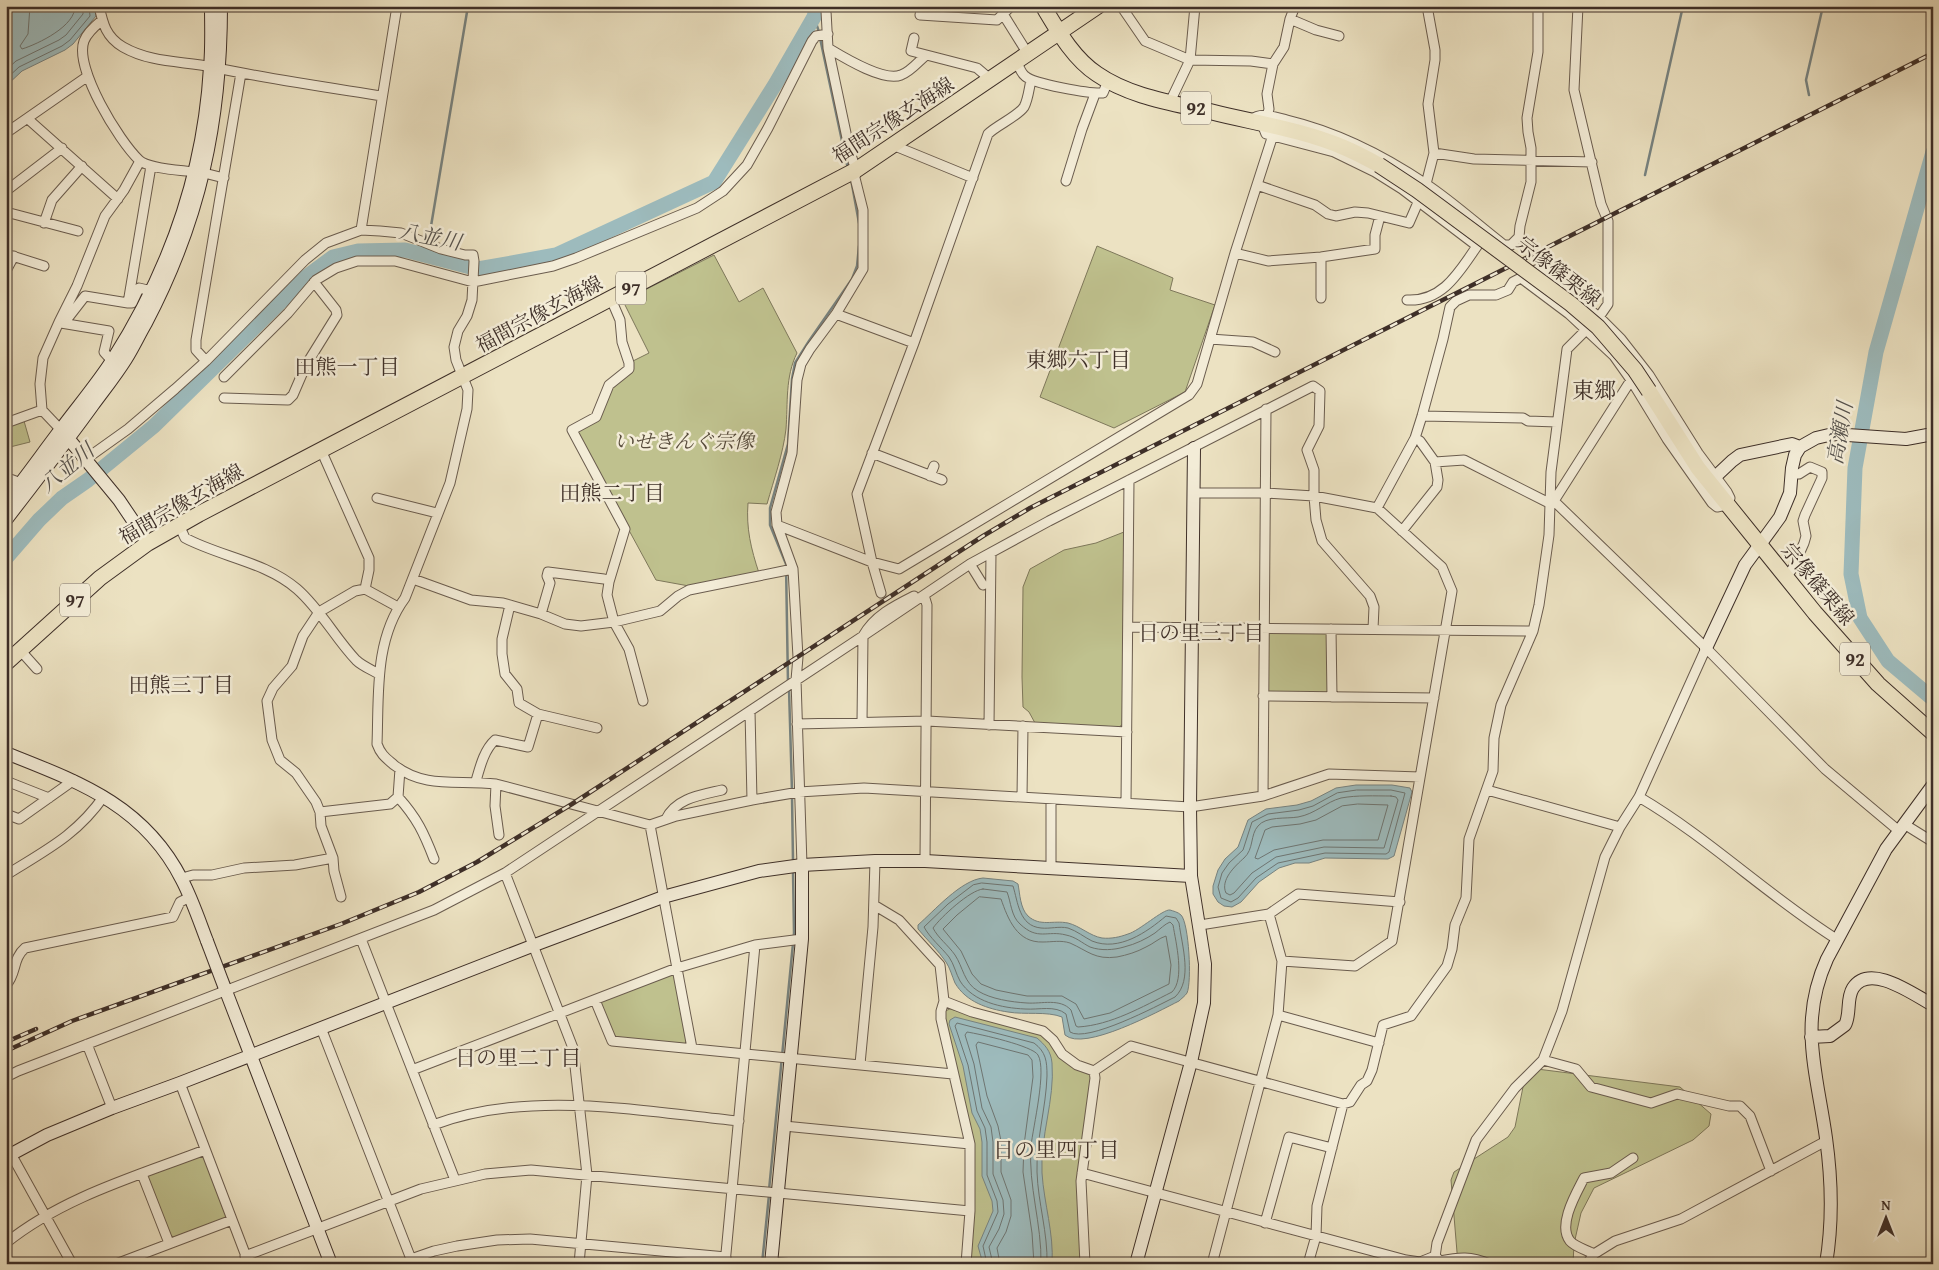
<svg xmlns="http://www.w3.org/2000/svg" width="1939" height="1270" font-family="'Gentium Book Plus','Noto Serif JP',serif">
  <rect width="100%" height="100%" fill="#ece2c2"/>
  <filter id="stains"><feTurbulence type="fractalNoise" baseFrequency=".004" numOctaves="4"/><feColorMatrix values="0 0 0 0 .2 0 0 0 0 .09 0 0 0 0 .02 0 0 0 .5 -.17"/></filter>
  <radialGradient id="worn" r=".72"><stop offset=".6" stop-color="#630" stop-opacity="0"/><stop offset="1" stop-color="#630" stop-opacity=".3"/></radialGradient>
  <path fill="#bfc18e" stroke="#7e785b" d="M1097 246 1173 278 1170 290 1215 305 1185 392 1114 428 1040 397Z
    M714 255 739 302 763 288 797 353C785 377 788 403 786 429 783 454 774 479 767 504L748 503C746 528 751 549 759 573L689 586 656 580 575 431 597 420 607 392 631 362 649 353 623 301Z
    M24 421 30 442 6 448V427Z
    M1124 532 1123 724 1119 727 1035 723 1029 712 1023 707 1022 677 1023 587 1030 569 1064 550 1096 543Z
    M1271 631 1325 632 1329 635 1328 690 1325 693 1270 692 1267 689V634Z
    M671 974 675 976 687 1039 685 1044 617 1037 613 1034 600 1004 603 1000Z
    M950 1009 1042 1034 1092 1076 1078 1171 1082 1264H969L973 1140 944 1019 945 1011Z
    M1537 1069 1680 1087 1711 1114 1709 1126 1693 1140 1594 1188 1581 1213 1574 1244 1573 1264H1458L1451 1180 1454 1172 1508 1137 1515 1127 1525 1077Z
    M200 1156 204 1157 226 1214 225 1218 174 1237 169 1235 147 1179 149 1175Z"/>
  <path fill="#9dbbbd" stroke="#778381" d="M12 6H94L96 16 73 44 65 50 22 71 6 86V33L10 29 11 10Z
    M1356 785H1392L1410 788 1412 792 1394 856 1388 859 1325 858 1309 863H1295L1279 868 1259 882 1241 902 1232 907 1224 906 1218 902 1213 894V886L1218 870 1225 859 1238 847 1248 820 1266 809 1297 805 1311 801 1336 788Z
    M983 878 1013 881 1018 884C1020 894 1020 908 1028 916 1040 927 1053 920 1068 923 1080 926 1090 936 1102 938 1111 939 1120 937 1128 934 1139 931 1163 909 1170 910 1173 911 1178 912 1181 915 1189 923 1192 982 1187 993 1185 996 1181 999 1179 1001 1159 1011 1084 1052 1065 1035L1062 1017C1047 1011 1025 1015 1008 1012 988 1009 966 1002 955 983 952 976 950 968 946 962 938 950 927 940 918 929V925C934 911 961 880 983 878Z
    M955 1017 1037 1038C1045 1045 1051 1051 1052 1063 1055 1100 1040 1136 1042 1173 1044 1204 1054 1233 1052 1264H983L978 1246 993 1211 992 1201 982 1176V1142L980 1129 972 1113 963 1066 949 1024 950 1020Z"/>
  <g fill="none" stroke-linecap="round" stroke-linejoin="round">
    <path stroke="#6e7572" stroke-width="1" d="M30 6 28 34 20 46 22 49C38 44 76 26 75 6
      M6 70 16 61 59 40 66 35 83 14V6
      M6 79 19 67 62 46 70 40 90 16 89 6
      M1357 790H1391L1405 793 1389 852 1386 854 1325 853 1278 863 1256 878 1238 898 1231 902 1221 898 1218 887 1222 873 1229 863 1243 850 1252 822 1268 814 1299 810 1313 806 1337 793Z
      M1391 796 1396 797 1398 800 1384 848 1324 847 1276 857 1252 873 1234 893 1230 895 1226 893C1220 880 1235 866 1244 858 1254 849 1250 835 1258 826 1266 816 1286 819 1298 817 1315 814 1326 802 1341 798 1357 795 1375 796 1391 796Z
      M1358 804 1388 805 1378 840H1323L1274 850 1258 859 1255 858 1265 830 1272 827 1300 824 1316 820 1342 806Z
      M982 883 1013 886C1018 902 1019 926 1041 928 1050 929 1059 926 1068 928 1077 931 1084 937 1092 941 1119 952 1147 932 1166 916L1176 918 1179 923C1182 946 1193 980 1175 997 1157 1006 1087 1043 1070 1032L1066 1014C1055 1005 1039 1010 1025 1009 1002 1008 973 1002 960 981 956 974 954 964 949 957 941 947 930 938 924 927L948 904 973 885Z
      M983 889 1007 892C1011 902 1011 916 1020 924 1038 941 1047 930 1066 935 1076 937 1082 943 1090 947 1101 951 1114 950 1124 947 1136 944 1146 939 1155 933 1160 929 1165 924 1170 922L1173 925C1176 943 1185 979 1172 992 1142 1007 1111 1025 1078 1027L1076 1026 1071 1010C1060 998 1042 1004 1027 1003 1011 1002 991 999 978 991 964 983 963 967 955 955 948 945 938 938 933 928 941 917 970 890 983 889Z
      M982 897 1001 899C1008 919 1017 943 1043 942 1052 942 1061 940 1070 943 1088 951 1095 960 1117 957 1127 955 1137 952 1146 947 1153 944 1159 938 1166 936L1171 965 1169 984 1110 1013 1084 1019 1076 1004 1062 996H1027L1011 993 996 990 981 984 972 974 961 951 943 929 957 915 979 897Z
      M987 1264 983 1246 998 1212 997 1201 987 1175V1142L985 1128 977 1111 968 1065 955 1026 957 1023 1034 1043C1046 1052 1047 1061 1047 1076 1046 1108 1036 1140 1037 1172 1038 1203 1048 1233 1047 1264
      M993 1264 989 1247 999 1229 1004 1214 1003 1200 993 1174V1142L991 1127 982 1108 974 1064 965 1035 967 1032C980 1034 1033 1046 1038 1055 1047 1070 1033 1127 1031 1146 1028 1186 1042 1224 1041 1264
      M1000 1264 997 1248 1006 1232 1011 1216V1200L1001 1172V1141L998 1126 987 1096 976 1045 978 1042 1028 1055 1032 1060 1033 1077 1024 1145 1023 1172 1032 1233 1034 1264"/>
    <path stroke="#778381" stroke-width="2.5" d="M814 17 819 32
      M820 38 848 169
      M1809 95 1806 80 1823 6
      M1645 175 1683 6
      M851 179 859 223
      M429 238 468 6
      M788 684 786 564 770 525V508L788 444 792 379 795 363 809 341 852 279 857 266 859 246
      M789 689 792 791
      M792 796 793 861
      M769 1190 794 933 793 871
      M762 1264 769 1195"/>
    <path stroke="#9dbbbd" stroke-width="15" d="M1933 152 1876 352 1855 468 1851 574 1860 618 1888 661 1933 699
      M6 558 39 520 62 498 88 480 154 426 306 277 333 257 358 251 405 250 478 269 556 255 714 182 776 83 814 17 817 6"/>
    <path stroke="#c9bea3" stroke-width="9" stroke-dasharray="9 4.5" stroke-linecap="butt" d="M881 593 886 602"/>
    <defs>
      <path id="street" d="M99 6C103 24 106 37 123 47 151 63 182 61 212 67 268 79 325 87 382 96
        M922 6 920 15 997 20 1011 6
        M1121 6 1145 41 1190 60 1251 61 1273 64
        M1295 6 1290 19 1284 47 1273 64 1267 94 1269 109 1264 129 1266 134 1334 152 1375 172 1402 189 1477 246
        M1003 14 1028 54
        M1290 19 1316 30 1339 36
        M101 21C95 26 87 33 84 41 74 68 119 141 139 160 149 169 180 170 194 172
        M914 38 911 51 977 68 991 80
        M828 48C843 57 883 82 901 75 910 72 918 62 925 56
        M1017 62C1019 67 1021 73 1025 76 1033 84 1091 94 1103 93L1108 81
        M1170 102 1190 60 1195 6
        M28 119 118 199
        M1251 120C1261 111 1275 117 1287 120 1337 132 1383 155 1426 184 1453 202 1478 225 1504 245H1511L1519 237 1520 226 1531 182V148L1528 132 1527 118 1538 52V6
        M6 133 88 76
        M895 146 973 178
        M1434 153 1474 159 1592 162
        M204 173 224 178
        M1066 181 1082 129 1095 94
        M1257 185 1315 205 1328 214 1336 216 1355 212 1368 213 1409 223 1426 184 1434 153 1428 104 1435 60V50L1427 6
        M6 191 62 148
        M6 212 78 231
        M44 223 52 200 82 166
        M361 230 397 6
        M1235 253 1268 261 1321 257 1375 249V235L1380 216
        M6 254 44 266
        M1321 257V298
        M6 271 14 256
        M611 299 620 320 622 342 629 363V369L609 385 596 417 572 430 625 529 609 582 607 595 614 622 629 649 643 701
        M1407 300C1445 302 1461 268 1480 242
        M131 303H132L139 288 152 291
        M836 314 914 343
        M61 323 109 331 104 352 112 361
        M64 323 85 296 128 303 151 166
        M1210 339 1253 342 1275 352
        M206 361 196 350V340L241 73
        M224 377 288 313 316 280 336 268 357 261H395L473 282 553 266 576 258 697 208 723 191 747 165 768 128 812 41 816 36 828 34
        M224 398 288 400 293 395 306 365 337 315 336 310 314 282
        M1422 416 1523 418 1528 421 1557 422
        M6 423 42 410
        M61 430 42 410 40 384 43 358 59 322 77 286 105 216 124 190 140 161
        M1415 438 1420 441 1435 462 1464 460 1551 504
        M321 450 369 558V570L365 589
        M872 453 942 480
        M86 459 128 429 175 389 206 361 305 260 326 243 361 230 380 231 401 233 441 249 465 255H473L474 261 472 300 467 316 458 331 454 347 456 360 468 390 467 409 450 483 405 598C374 640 379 695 377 744 381 755 386 758 394 765 426 790 459 779 496 784L650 825 676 816 752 800 799 792 864 788 1190 807 1263 796 1329 774 1420 777
        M930 476 934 466
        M6 481 10 479 21 483
        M1194 493H1265L1314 496 1377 508 1442 567 1452 591 1392 941 1355 966 1282 961
        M377 498 437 513
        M1554 501 1706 648 1825 769 1899 831
        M1552 504 1631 380
        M1377 508 1415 438 1422 416 1443 339 1450 307 1456 301 1469 295H1496L1508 290 1513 282 1538 269 1599 317 1621 339 1649 375 1698 453 1727 492 1730 498 1727 505 1717 507 1712 503 1667 439 1631 380 1614 356 1569 314 1521 278
        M179 525 185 538C221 557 266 562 297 589 321 610 335 638 356 660 362 666 372 670 379 674
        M777 525 872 562 899 569 1189 395 1197 384 1235 253 1273 135
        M1402 531 1437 487 1438 480 1435 462
        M970 564 983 585
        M1786 577 1793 568 1804 543 1806 536 1803 521 1805 515 1822 478V472L1810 467 1799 474H1791
        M413 579 471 600 503 603 541 614 565 624 581 626 614 622 660 611 678 596 689 590 793 569
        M881 593 872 562 857 494 914 343 988 134C997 125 1017 117 1024 107 1028 100 1029 89 1031 80
        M924 595 927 605 925 861
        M510 605 502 639V654L505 674 517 689 519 703 538 714 597 728
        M541 614 550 583 547 576 548 572 604 579
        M1128 627 1533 631
        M1331 629 1332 697
        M20 650 37 669
        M1263 696 1434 698
        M750 711 752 800
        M862 722 863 636C874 616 894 606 914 596
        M797 724 927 721 1127 732
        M989 725 991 553
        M6 781 49 798
        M476 781C480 767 484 750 495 740L528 747 538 714
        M496 784 495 806 499 835
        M1487 790 1620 827
        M1263 796 1266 409
        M398 797C417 818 424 833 434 859
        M1022 797 1023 726
        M1639 797C1709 838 1769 897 1838 940
        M1126 803 1129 480
        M320 812 390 804 398 797 400 769
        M6 814 19 819 74 780
        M666 819C676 798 701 795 722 790
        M1904 824 1933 842
        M650 825 692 1048
        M802 865 796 680 798 657 793 569 777 525 776 512 792 453 797 380 801 364 810 349 836 314 863 269V210L855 178 856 170 850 152 828 48 826 11 829 6
        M1051 868V799
        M505 873 573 1048 587 1175 579 1264
        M6 875C46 850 77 835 104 796
        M182 878 193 875H212L244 868 295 865 333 858
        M341 897 334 871 333 858 321 826 320 812 316 802 296 773 280 760 272 740 267 701 273 688 292 666 303 636 319 612 355 591 365 589 398 607
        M874 905 899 920 940 965 944 1001 941 1011V1019L970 1144V1211L966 1264
        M1200 925 1269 914 1298 894 1400 902
        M361 939 455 1180
        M6 985C17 974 12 959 25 948L173 917 180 902 190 897
        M595 1000 612 1041 953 1074
        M944 1001 972 1012 1043 1031 1053 1040 1062 1054 1077 1065 1094 1071
        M1278 1015 1379 1043
        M321 1028 413 1264
        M87 1044 112 1108
        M1543 1060 1576 1069 1591 1087 1651 1103 1677 1094 1729 1106H1740L1750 1116 1771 1171
        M860 1064 873 927 875 861
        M412 1070 677 968 755 945 802 939
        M1094 1071 1131 1046 1343 1104 1350 1102 1361 1085 1367 1081 1372 1070 1383 1025 1411 1016 1447 966 1452 949 1455 925 1466 898 1469 839 1493 771 1494 738 1501 705 1533 631 1539 605 1549 535 1551 472 1567 349 1599 317 1608 304V221L1601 204 1574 90 1578 6
        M6 1077 18 1071 434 910 505 873 863 636 970 564 1049 521 1313 386 1320 391 1319 426 1307 450 1314 470V496L1316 520 1322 541 1370 596 1374 607 1373 629
        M180 1083 249 1264
        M433 1125C530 1089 638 1111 739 1121
        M784 1126 970 1144
        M11 1154 72 1264
        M1082 1173 1406 1260 1420 1262 1435 1256
        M142 1174 169 1243
        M1265 1223 1289 1137 1332 1148
        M6 1243C63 1197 137 1176 205 1150
        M1594 1254C1587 1250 1575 1247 1570 1241 1557 1225 1577 1192 1584 1178L1611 1173 1633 1158
        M245 1256 421 1189 485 1174 531 1170 970 1211
        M1435 1256 1440 1261C1460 1257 1470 1256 1490 1264
        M411 1259 434 1251 457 1246 497 1240 530 1239 726 1257
        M771 1262 794 1264
        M116 1264 232 1220
        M725 1264 755 945
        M1085 1264 1081 1181 1095 1078 1094 1071
        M1212 1264 1278 1015 1282 961 1269 914
        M1308 1264 1316 1236 1317 1206 1343 1104
        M1434 1264 1437 1243 1476 1140 1515 1088 1543 1060 1562 1011 1605 857 1620 827 1639 797 1706 648
        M1587 1264 1594 1254 1615 1241 1681 1219 1826 1141"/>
      <path id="secondary" d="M63 432 119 500 148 543
        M1715 477 1732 461 1740 455 1792 444 1800 447
        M6 502C25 478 42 454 61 429 78 406 97 384 113 359 169 271 204 172 210 67 212 47 211 26 211 6
        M6 520C35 482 65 444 93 405 104 390 116 375 126 359 133 348 139 335 146 323 200 220 221 122 221 6
        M1706 648 1745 565 1780 517 1790 493 1792 468 1795 455 1800 447 1816 438 1833 434 1906 439 1933 434
        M6 753C79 782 144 805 182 880 192 899 199 920 207 941
        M224 986 331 1264
        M1811 1037 1830 1036 1845 1025C1851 1014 1846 999 1853 988 1870 962 1914 995 1933 1005
        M6 1157 47 1135 112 1108 180 1083 532 946 663 897 759 871 802 865 875 861H925L1191 876
        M771 1264 802 939V865
        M1136 1264 1191 1062 1204 1003 1205 964 1191 876 1190 807 1194 448
        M1826 1264C1833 1222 1832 1181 1826 1138 1817 1073 1798 1023 1827 959L1886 849 1933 785"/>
      <path id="primary" d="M1043 6C1058 31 1073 58 1097 74 1130 97 1174 103 1212 112 1256 123 1303 130 1345 148 1357 153 1368 159 1379 165
        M1649 391 1698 468 1815 613 1878 684 1933 733
        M6 663 100 578 148 543 199 514 856 170 1098 6"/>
    </defs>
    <use href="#street" stroke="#6a5c4e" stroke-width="11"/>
    <use href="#secondary" stroke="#3e2f28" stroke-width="14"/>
    <use href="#primary" stroke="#3e2f28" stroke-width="17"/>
    <use href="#street" stroke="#f3ecd7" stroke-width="9"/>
    <use href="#secondary" stroke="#f3ecd7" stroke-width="12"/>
    <use href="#primary" stroke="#ece2c2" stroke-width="15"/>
    <defs>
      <path id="rail" d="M6 1042 36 1029
        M6 1051 72 1021 341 924 419 892 477 862 572 804 983 536 1030 508 1933 53"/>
    </defs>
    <use href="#rail" stroke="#3e2f28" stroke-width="4.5"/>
    <use href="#rail" stroke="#f3ecd7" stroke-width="2.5" stroke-dasharray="8" stroke-linecap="butt"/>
    <defs>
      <path id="secondary-bridge" d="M207 941 224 986"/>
      <path id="primary-bridge" d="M1379 165 1417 190 1571 304 1598 327 1635 370 1649 391"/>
    </defs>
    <use href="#secondary-bridge" stroke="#3e2f28" stroke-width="14" stroke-linecap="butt"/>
    <use href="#primary-bridge" stroke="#3e2f28" stroke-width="17" stroke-linecap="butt"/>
    <use href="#secondary-bridge" stroke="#f3ecd7" stroke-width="12"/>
    <use href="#primary-bridge" stroke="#ece2c2" stroke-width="15"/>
  </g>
  <g text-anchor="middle" stroke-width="5" stroke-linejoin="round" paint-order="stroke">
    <g fill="#f3ecd7" stroke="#74685c" stroke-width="1">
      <rect x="1181" y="91.5" width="30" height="33" rx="4"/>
      <rect x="616" y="271.5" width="30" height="33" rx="4"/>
      <rect x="60" y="583.5" width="30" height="33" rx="4"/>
      <rect x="1840" y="642.5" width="30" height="33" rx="4"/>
    </g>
    <g font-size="19" font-weight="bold" fill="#3e2f28">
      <text x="1196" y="115">92</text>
      <text x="631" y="295">97</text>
      <text x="75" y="607">97</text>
      <text x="1855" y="666">92</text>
    </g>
    <g font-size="20" fill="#3e2f28" stroke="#f3ecd7">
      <text transform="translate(893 120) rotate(-33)" y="7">福間宗像玄海線</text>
      <text transform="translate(1559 271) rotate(38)" y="7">宗像篠栗線</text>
      <text transform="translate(539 314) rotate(-28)" y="7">福間宗像玄海線</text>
      <text transform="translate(181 504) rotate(-30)" y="7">福間宗像玄海線</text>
      <text transform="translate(1818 584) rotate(50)" y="7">宗像篠栗線</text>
    </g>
    <g font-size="20" font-style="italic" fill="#584c3c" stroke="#f3ecd7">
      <text x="684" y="448">いせきんぐ宗像</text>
    </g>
    <g font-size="21" font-style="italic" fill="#56524d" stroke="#f3ecd7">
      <text transform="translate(430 237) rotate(11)" y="7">八並川</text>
      <text transform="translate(1840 433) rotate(-80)" y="7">高瀬川</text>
      <text transform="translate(67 468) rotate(-40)" y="7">八並川</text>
    </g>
    <g font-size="21" fill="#3e2f28" stroke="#f3ecd7">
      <text x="1078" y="367">東郷六丁目</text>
      <text x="347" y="374">田熊一丁目</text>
      <text x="612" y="500">田熊二丁目</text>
      <text x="1201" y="640">日の里三丁目</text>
      <text x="181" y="692">田熊三丁目</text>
      <text x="518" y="1065">日の里二丁目</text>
      <text x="1056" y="1157">日の里四丁目</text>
    </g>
    <g font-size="22" fill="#3e2f28" stroke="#f3ecd7">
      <text x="1594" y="398">東郷</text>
    </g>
  </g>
  <rect width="1939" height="1270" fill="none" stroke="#ece2c2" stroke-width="25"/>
  <rect x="8" y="8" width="1924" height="1255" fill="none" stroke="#3e2f28" stroke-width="2.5"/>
  <rect x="12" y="12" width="1914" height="1245" fill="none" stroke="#3e2f28"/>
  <g transform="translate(1886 1218)" stroke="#f3ecd7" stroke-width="4" paint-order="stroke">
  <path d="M0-4L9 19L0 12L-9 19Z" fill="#3e2f28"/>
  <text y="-8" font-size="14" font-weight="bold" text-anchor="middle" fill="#3e2f28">N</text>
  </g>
  <rect width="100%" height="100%" filter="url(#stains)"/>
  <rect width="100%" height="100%" fill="url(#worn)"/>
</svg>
